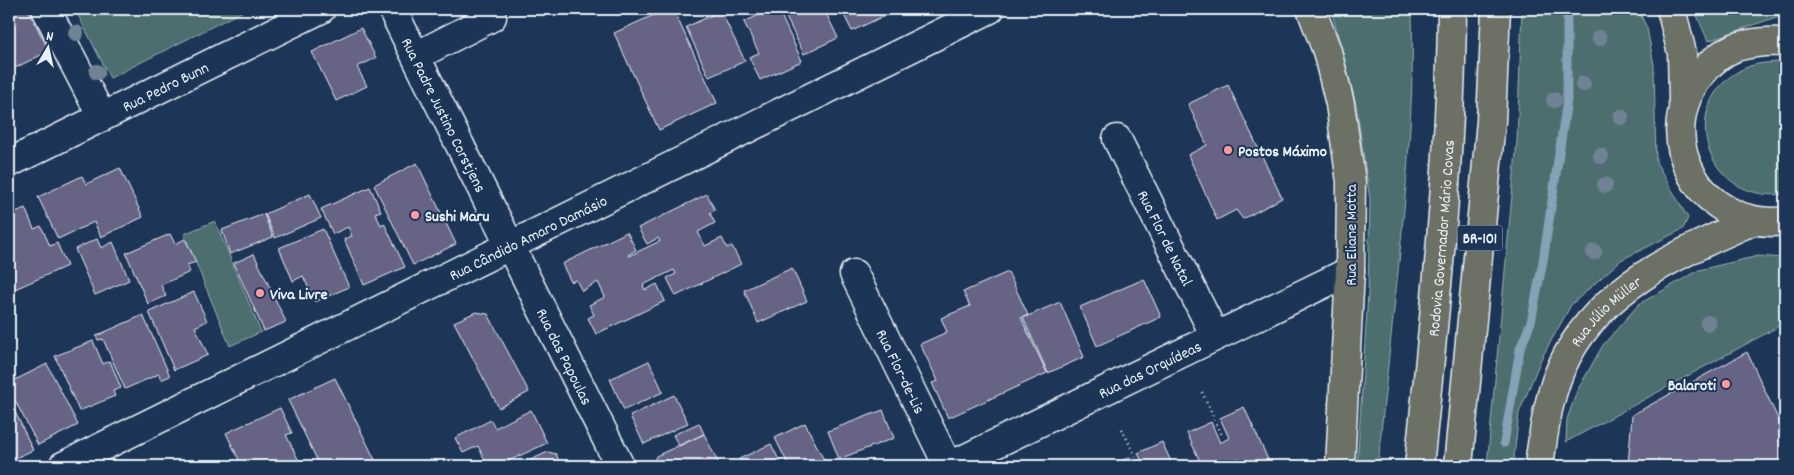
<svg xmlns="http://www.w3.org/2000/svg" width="1794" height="475" font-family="Dekko,sans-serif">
  <rect width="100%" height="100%" fill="#1d3557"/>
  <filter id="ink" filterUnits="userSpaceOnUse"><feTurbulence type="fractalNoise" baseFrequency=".02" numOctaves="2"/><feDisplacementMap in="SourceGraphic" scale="10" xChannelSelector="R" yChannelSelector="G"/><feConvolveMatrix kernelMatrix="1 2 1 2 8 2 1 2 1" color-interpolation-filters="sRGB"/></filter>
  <g filter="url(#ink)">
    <path fill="#4d6e6e" stroke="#9ab0b3" d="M75 9H247L110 78Z
      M1331 9H1412C1416 162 1391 314 1378 466H1357L1368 294 1370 200 1356 104Z
      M1522 9H1638L1647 28 1654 65 1656 162 1688 218 1683 229 1621 260 1571 305 1541 359 1519 413 1513 466H1487L1517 141Z
      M1694 9H1785V14L1708 41Z
      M1776 62 1785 64V194C1701 205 1674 94 1750 66 1758 63 1768 63 1776 62Z
      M215 221 261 332 230 346 184 234Z
      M1758 256 1785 258V323L1566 442 1567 419 1577 391 1603 345 1639 304 1699 270Z"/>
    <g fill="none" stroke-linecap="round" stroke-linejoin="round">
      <path stroke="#85a2b6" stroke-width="9" d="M1504 443 1520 349 1531 322 1543 261 1567 100V9"/>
    </g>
    <path fill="#666484" stroke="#e8f1f8" d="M9 9H28L49 51 9 71Z
      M667 9H673L717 103 659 130 614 33Z
      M772 9H778L802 61 760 80 749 57 759 53 744 22Z
      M782 9H824L838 38 804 54Z
      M841 9H886L888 14 852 31Z
      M721 11 745 61 709 77 686 27Z
      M361 28 376 58 357 67 367 86 336 101 312 52Z
      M1228 85 1282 198 1243 219 1236 210 1217 220 1188 155 1207 145 1188 104Z
      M417 163 456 244 413 265 374 185Z
      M120 168 143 217 101 237 94 222 58 239 38 197 82 176 86 184Z
      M370 187 381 211 375 213 381 225 384 223 405 267 364 285 344 239 352 236 348 227 333 234 321 209Z
      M310 194 321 218 275 238 265 214Z
      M707 194 715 210 710 213 715 223 698 232 705 246 722 238 727 248 732 246 741 264 676 296 667 278 676 274 674 270 643 285 645 290 657 284 665 301 596 334 588 318 594 315 589 305 605 297 598 282 582 291 576 280 571 282 562 264 627 232 636 250 628 255 629 256 660 241 658 238 647 244 638 228Z
      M25 208 34 229 41 226 50 246 57 243 67 266 15 289 9 276V215Z
      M264 214 273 237 230 254 222 230Z
      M323 229 349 287 315 302 303 276 293 281 279 248Z
      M170 234 175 244 185 239 196 262 187 265 190 272 161 285 166 296 148 304 126 253Z
      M97 239 101 248 113 242 129 280 95 295 75 249Z
      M254 254 286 322 264 331 234 263Z
      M792 268 807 301 758 323 744 290Z
      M1008 272 1028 315 1021 318 1047 373 948 418 932 383 938 381 920 344 947 332 941 318 970 306 963 292Z
      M1144 279 1161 317 1097 346 1080 307Z
      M194 292 207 321 195 327 208 355 174 370 149 312Z
      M1060 302 1084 357 1048 373 1023 318Z
      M476 312 488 314 529 392 499 408 454 322Z
      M143 315 170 376 161 380 159 374 125 389 103 339 98 340 96 336Z
      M93 341 103 364 110 361 121 388 113 391 115 396 79 411 55 356Z
      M1747 352 1785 434V466H1628L1632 415Z
      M649 361 663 392 624 410 610 379Z
      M47 364 78 425 38 445 9 389V383Z
      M335 378 378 466H320L288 400Z
      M674 395 688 423 644 444 630 416Z
      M11 403 33 450 9 461V404Z
      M1244 407 1271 466H1242L1238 458 1229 462 1231 466H1202L1187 433 1211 422 1220 443 1229 438 1220 418Z
      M280 408 292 433 286 435 301 465 242 466 226 433Z
      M531 410 547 443 498 466H488L478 446 463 453 455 438 491 420 495 428Z
      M883 410 894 438 839 459 828 431Z
      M699 423 704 434 679 446 673 435Z
      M805 423 827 466H789L775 438Z
      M704 434 720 466H652L656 456Z
      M1162 442 1173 466H1144L1138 453Z
      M771 444 782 466H743L739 459Z
      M548 452 556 454 561 466H517Z
      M1130 457 1134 466H1110Z"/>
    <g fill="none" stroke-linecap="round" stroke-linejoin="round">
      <defs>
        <g id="minor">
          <path d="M46 9 102 117"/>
          <path id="s1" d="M392 9 620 466"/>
          <path d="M416 56 492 17 488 9"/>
          <path id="s2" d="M1117 139 1215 336"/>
          <path id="s3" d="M9 163 321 9"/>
          <path id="s4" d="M854 274 948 466"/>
          <path id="s5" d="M63 466 990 9"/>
          <path id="s6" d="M950 466 1350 271"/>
        </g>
        <g id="major">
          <path d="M1311 9 1327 51 1340 104 1351 182 1350 271 1340 466"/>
          <path d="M1671 9 1682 53 1683 103"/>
          <path d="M1785 42C1768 41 1753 42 1736 47 1723 52 1711 62 1703 72 1647 137 1702 232 1785 221"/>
          <path id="s7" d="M1539 466C1544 429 1549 389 1567 356 1605 284 1683 252 1752 221"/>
        </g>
        <g id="highway">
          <path id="s8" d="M1419 466C1435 314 1451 162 1452 9"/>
          <path d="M1458 466 1491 121 1496 9"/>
        </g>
      </defs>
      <use href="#minor" stroke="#e8f1f8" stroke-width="31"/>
      <use href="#major" stroke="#e8f1f8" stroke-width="31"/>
      <use href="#highway" stroke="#e8f1f8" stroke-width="31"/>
      <path stroke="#e8f1f8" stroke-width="3" stroke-dasharray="1 4" stroke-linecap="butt" d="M1202 392 1222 436
        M1122 429 1140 466"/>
      <use href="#minor" stroke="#1d3557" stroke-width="28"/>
      <use href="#major" stroke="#6c7065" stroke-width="28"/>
      <use href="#highway" stroke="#6c7065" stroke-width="28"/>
    </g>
    <g fill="#6f8395">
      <circle cx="76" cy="33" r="8"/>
      <circle cx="1599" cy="38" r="8"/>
      <circle cx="97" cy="72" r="8"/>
      <circle cx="1583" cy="84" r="8"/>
      <circle cx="1554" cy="100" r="8"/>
      <circle cx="1621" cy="117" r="8"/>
      <circle cx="1601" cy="156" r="8"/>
      <circle cx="1605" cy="185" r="8"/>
      <circle cx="1594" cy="252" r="8"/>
      <circle cx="1708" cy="323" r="8"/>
    </g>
  </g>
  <g fill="#ff9aa2" stroke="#1d3557" stroke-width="2">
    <circle cx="1228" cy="150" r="5"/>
    <circle cx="415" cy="215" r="5"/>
    <circle cx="260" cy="293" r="5"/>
    <circle cx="1726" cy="384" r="5"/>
  </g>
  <g text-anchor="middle" stroke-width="4" stroke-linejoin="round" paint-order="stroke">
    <rect fill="#1d3557" stroke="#abb9c8" stroke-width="1" x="1457.5" y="225.5" width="45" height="25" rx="4"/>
    <g font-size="15" font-weight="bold" fill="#e8f1f8">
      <text x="1480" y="243">BR-101</text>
    </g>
    <g font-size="16" fill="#e8f1f8" stroke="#1d3557">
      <text dy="6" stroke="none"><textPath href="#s3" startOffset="174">Rua Pedro Bunn</textPath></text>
      <text dy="6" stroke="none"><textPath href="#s1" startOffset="118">Rua Padre Justino Corstjens</textPath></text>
      <text transform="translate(1350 235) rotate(-90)" y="6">Rua Eliane Motta</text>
      <text dy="6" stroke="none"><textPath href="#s5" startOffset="518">Rua Cândido Amaro Damásio</textPath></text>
      <text dy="6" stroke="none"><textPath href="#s2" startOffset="110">Rua Flor de Natal</textPath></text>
      <text dy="6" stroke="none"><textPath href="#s8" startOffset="229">Rodovia Governador Mário Covas</textPath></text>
      <text dy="6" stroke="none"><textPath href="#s7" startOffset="174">Rua Júlio Müller</textPath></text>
      <text dy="6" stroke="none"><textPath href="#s1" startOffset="388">Rua das Papoulas</textPath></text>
      <text dy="6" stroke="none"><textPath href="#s6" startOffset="222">Rua das Orquídeas</textPath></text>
      <text dy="6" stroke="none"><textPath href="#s4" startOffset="108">Rua Flor-de-Lis</textPath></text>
    </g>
    <g font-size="16" font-weight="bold" fill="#e8f1f8" stroke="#1d3557" text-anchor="start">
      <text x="1238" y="156">Postos Máximo</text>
      <text x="425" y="221">Sushi Maru</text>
      <text x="270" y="299">Viva Livre</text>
      <text x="1716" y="390" text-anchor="end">Balaroti</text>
    </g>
  </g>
  <rect width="1794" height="475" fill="none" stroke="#1d3557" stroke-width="30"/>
  <rect x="15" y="15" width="1764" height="445" fill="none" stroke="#e8f1f8" stroke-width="2" filter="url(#ink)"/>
  <g transform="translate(48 48) rotate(9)" stroke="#1d3557" stroke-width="4" paint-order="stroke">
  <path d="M0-4L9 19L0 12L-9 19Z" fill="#e8f1f8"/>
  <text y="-8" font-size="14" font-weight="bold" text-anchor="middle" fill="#e8f1f8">N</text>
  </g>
</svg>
